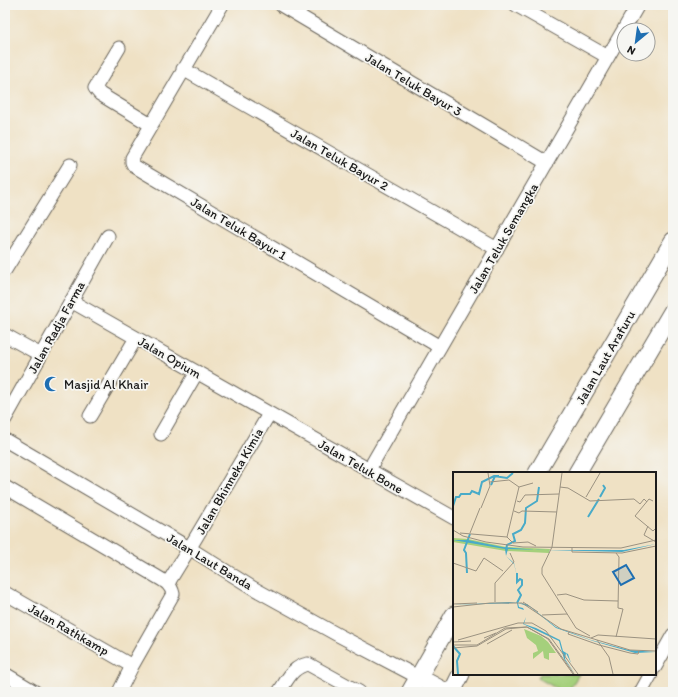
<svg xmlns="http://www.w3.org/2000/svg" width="678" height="697" font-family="Itim,sans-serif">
  <rect width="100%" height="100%" fill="#f6f6f2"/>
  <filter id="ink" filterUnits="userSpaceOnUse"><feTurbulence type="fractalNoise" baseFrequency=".025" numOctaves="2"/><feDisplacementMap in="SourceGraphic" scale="8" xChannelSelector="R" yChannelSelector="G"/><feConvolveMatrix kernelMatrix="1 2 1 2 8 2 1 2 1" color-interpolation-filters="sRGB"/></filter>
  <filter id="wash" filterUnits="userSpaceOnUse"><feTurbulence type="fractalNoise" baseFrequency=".012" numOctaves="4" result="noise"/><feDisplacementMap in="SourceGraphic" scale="16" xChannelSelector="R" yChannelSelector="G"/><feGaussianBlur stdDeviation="0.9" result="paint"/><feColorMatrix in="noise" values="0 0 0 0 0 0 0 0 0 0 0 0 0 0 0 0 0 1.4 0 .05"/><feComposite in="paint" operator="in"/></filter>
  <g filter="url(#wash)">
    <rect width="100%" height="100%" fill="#efe1c4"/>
    <path fill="#a5d07c" stroke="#60764c" d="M540 674H579L568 692H563L538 678Z"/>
  </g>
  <g filter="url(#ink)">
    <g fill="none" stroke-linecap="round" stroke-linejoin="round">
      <defs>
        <path id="minor" d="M222 5 132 158V162L134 166 440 347
          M281 5 547 163
          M516 5 608 57
          M119 48 95 88 100 94 151 125
          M183 69 497 249
          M5 270 70 165
          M71 301 454 518
          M5 335 41 355
          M90 416 136 338
          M5 419 108 236
          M161 434 197 372
          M5 440 189 548 253 588 338 635 418 677
          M368 471 638 5
          M5 487 159 578C166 582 171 585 173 594L132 666 119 692
          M168 583 195 539 269 414
          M5 593 132 666
          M655 667 673 635
          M5 674 35 692
          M279 692C288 679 292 667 308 664L359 692
          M641 692 651 674"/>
        <path id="tertiary" d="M537 473 673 241
          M577 473 673 310
          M418 677 446 692
          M410 692 454 615
          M452 692 461 674"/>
      </defs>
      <use href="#minor" stroke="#666157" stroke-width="15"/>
      <use href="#tertiary" stroke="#666157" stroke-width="19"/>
      <use href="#minor" stroke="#fff" stroke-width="13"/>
      <use href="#tertiary" stroke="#fff" stroke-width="17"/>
    </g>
  </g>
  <defs>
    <symbol id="mosque-bare" viewBox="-9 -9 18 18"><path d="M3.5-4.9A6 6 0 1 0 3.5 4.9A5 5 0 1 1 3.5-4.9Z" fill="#1f6fb2" stroke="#f6f6f2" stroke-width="2.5" paint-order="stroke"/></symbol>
  </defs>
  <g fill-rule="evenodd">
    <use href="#mosque-bare" x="41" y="373" width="22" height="22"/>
  </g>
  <g text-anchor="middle" stroke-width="3.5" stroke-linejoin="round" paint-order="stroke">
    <g font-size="13" fill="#1c1c1c" stroke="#f6f6f2">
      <text transform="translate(414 84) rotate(31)" y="5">Jalan Teluk Bayur 3</text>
      <text transform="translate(340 159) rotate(30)" y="5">Jalan Teluk Bayur 2</text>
      <text transform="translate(239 228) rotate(31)" y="5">Jalan Teluk Bayur 1</text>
      <text transform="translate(503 238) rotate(-60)" y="5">Jalan Teluk Semangka</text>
      <text transform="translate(56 327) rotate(-61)" y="5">Jalan Radja Farma</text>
      <text transform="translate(170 357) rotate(30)" y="5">Jalan Opium</text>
      <text transform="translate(605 357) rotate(-60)" y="5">Jalan Laut Arafuru</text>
      <text transform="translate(361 466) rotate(30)" y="5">Jalan Teluk Bone</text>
      <text transform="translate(229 481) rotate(-60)" y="5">Jalan Bhinneka Kimia</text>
      <text transform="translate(210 561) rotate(31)" y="5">Jalan Laut Banda</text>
      <text transform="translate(69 629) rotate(30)" y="5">Jalan Rathkamp</text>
    </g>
    <g font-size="13" fill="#1c1c1c" stroke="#f6f6f2" text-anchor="start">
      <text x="64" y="389">Masjid Al Khair</text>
    </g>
  </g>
  <g transform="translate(453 472)">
    <rect width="203" height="203" fill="#efe1c4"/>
    <path d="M0 66 15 67 53 75 97 77 96 81 53 79 0 70ZM71 157 88 164 95 170 103 181H96V188L91 186 90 179 80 187V181L85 179 83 173 74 166Z" fill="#a5d07c"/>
    <path d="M0 68H15L49 75 85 78H171L203 72 169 80 55 77 53 84 61 91 64 104 61 92 53 84 52 77ZM56 130 74 132 103 155 138 168 176 178 203 180 182 181 140 169 103 156 77 135 65 131 66 135 70 136 71 138 73 145 71 152 83 156 107 168 110 179 115 182 118 191 113 181 112 187 122 202 111 187 106 169 70 152 73 145 71 138 65 136 64 131 0 133Z" fill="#49abc8"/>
    <path fill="none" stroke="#49abc8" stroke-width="2" d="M38 13 42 4H46M147 25 152 16 150 13M0 34 3 25H6L8 22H17L19 19 26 22 29 10 41 4 54 6 60 1M135 45 146 27M53 78 54 73 62 69 60 62 68 58 72 51 73 36 84 29 86 15M14 101 13 81 11 78 17 62M64 101V110L67 107 69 108V113L65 118 68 123 64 131M0 174 7 182 4 189 5 202"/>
    <path fill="none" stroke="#9b9281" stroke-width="1" d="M37 10 56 8 66 15M66 15 80 11M107 15 115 16 137 29 181 27 187 32 191 27 194 30M133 25 147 1M64 29 67 30 72 23 106 22M200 29 196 27 182 44 200 59 203 56M28 36 37 14 35 1M61 39 66 41 69 39 104 40M195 54 191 63 203 70M0 58 10 64 33 70 70 75 168 76 203 68M7 61 54 65M17 61 27 36M54 65 66 15M54 65 60 71 75 70 83 74M99 75 89 96V102L123 156 137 164M99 75 109 1M119 75V80L169 81 203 74M163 81 166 85 165 136 170 137 163 165M0 91 23 99 31 86 50 99M203 97V112M104 123 113 122 131 128 165 129M42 130V111L61 90 57 81M70 130 85 140M0 132 24 131M0 135 37 131H69L108 157 177 178 203 179M89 143 114 142M116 160 115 162 146 173 177 181 185 182 186 179M31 166 43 161M138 166 145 163 203 167M5 168 65 151H79L93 159 125 202M144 168 156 185 160 202M0 170 18 169M34 172 59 158M0 173H24L52 156 74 155 96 167 121 202M0 176 24 174 53 157 74 155 95 167 120 202"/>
    <path fill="#1f6fb2" fill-opacity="0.15" stroke="#1f6fb2" stroke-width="2" d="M173 93 181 106 168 113 160 100Z"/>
    <rect width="203" height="203" fill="none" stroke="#1c1c1c" stroke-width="2"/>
  </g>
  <rect width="678" height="697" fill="none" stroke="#f6f6f2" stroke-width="20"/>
  <g transform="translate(636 42) rotate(209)"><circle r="19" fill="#f6f6f2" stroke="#9f9f9c"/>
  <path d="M0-3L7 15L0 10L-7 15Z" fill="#1f6fb2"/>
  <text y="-6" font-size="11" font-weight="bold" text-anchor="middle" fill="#1c1c1c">N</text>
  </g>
</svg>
